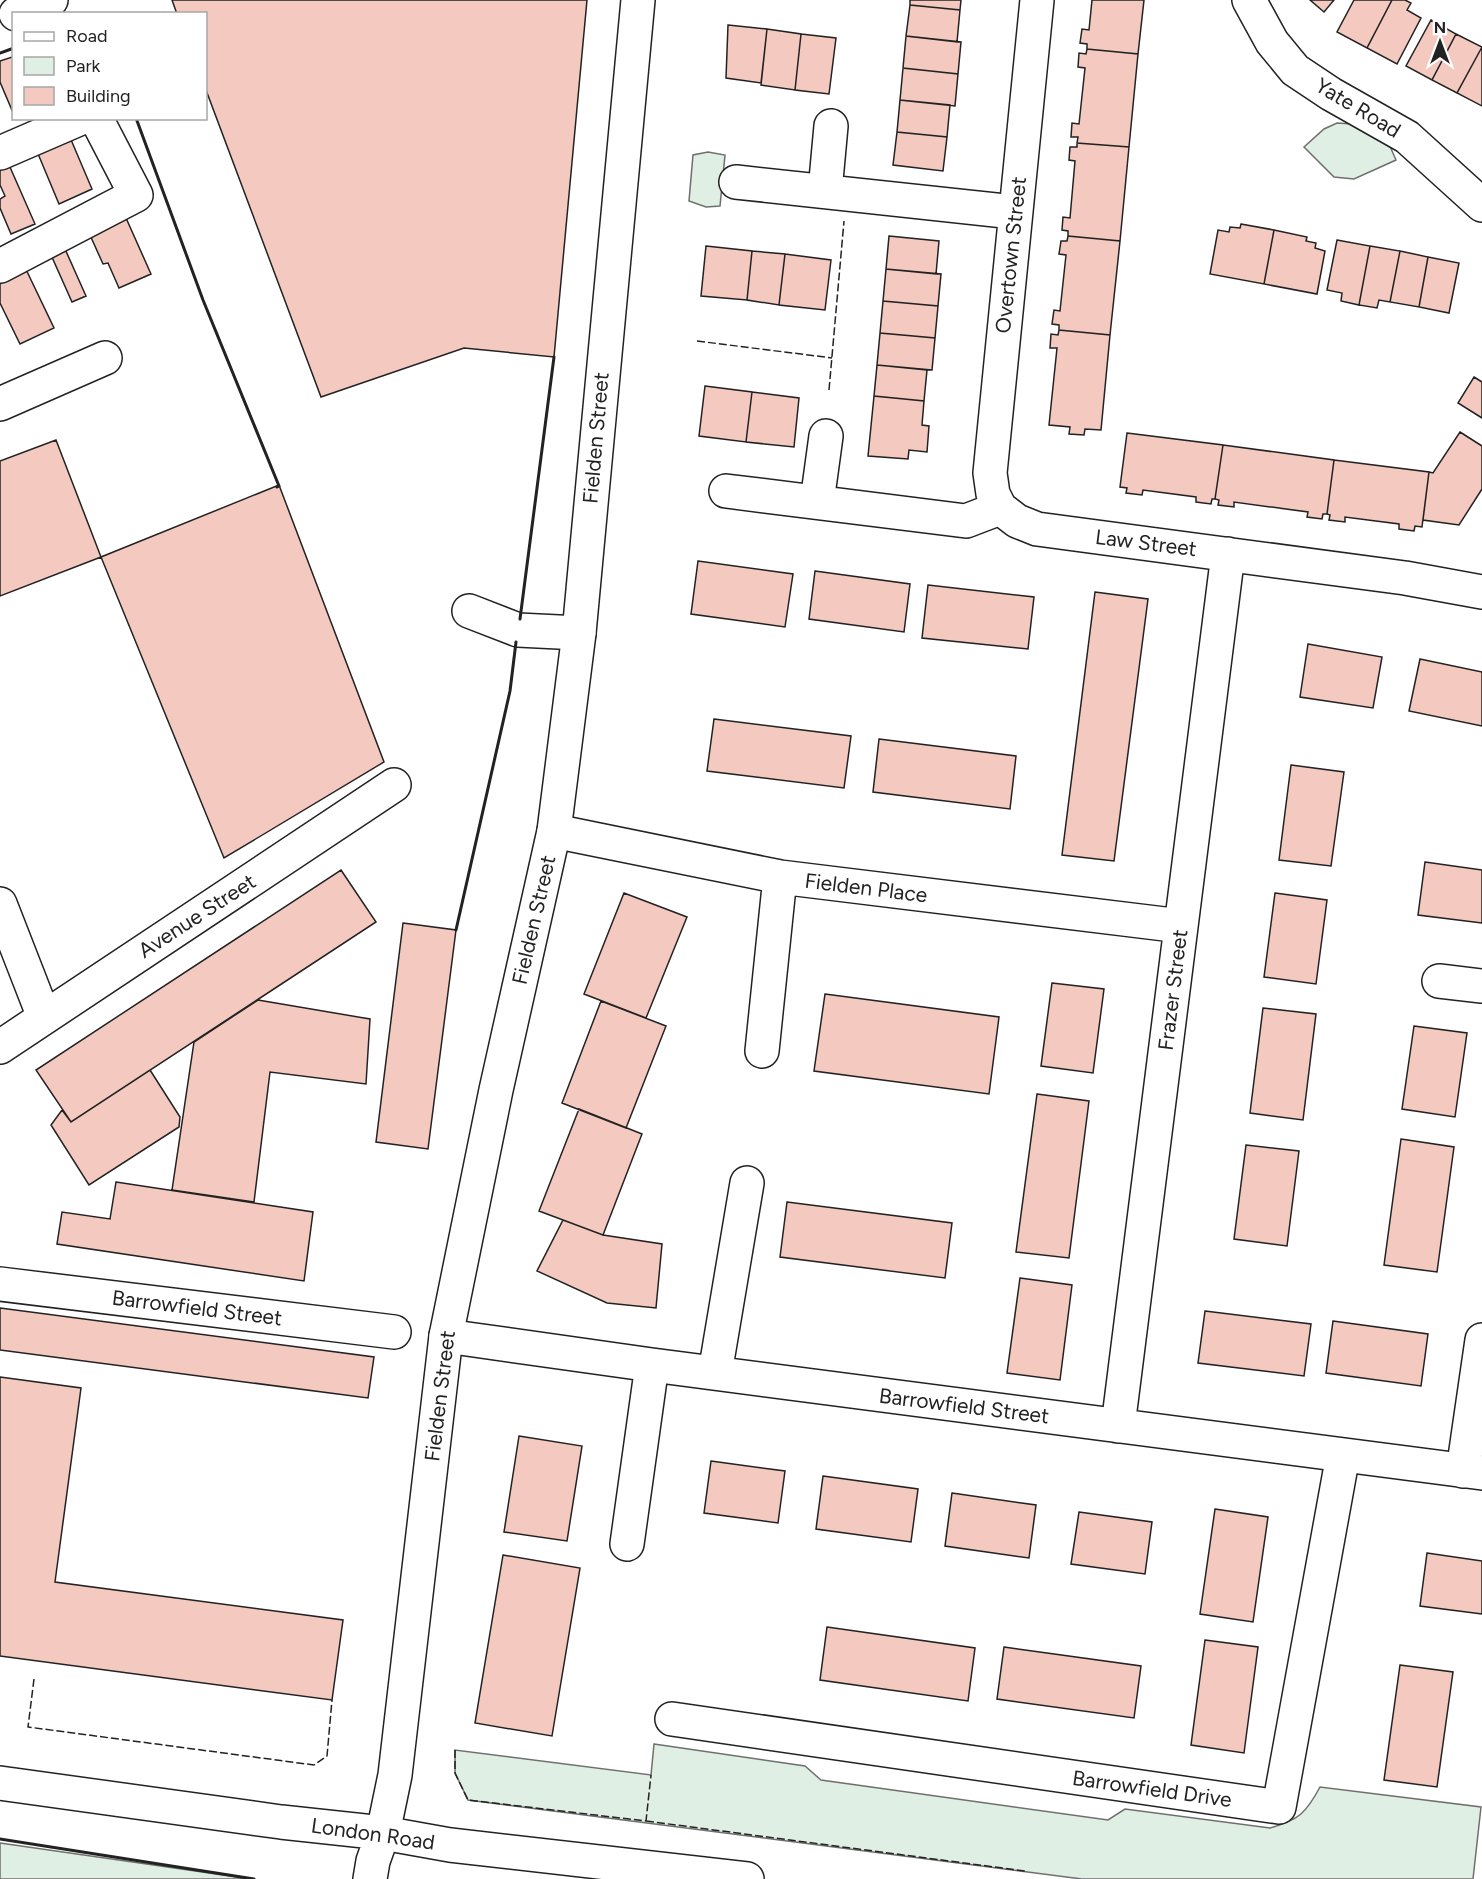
<svg xmlns="http://www.w3.org/2000/svg" width="1482" height="1879" font-family="Figtree,sans-serif">
  <rect width="100%" height="100%" fill="#fff"/>
  <path fill="#e0efe3" stroke="#6f6f6f" stroke-width="1.5" d="M1337 123 1352 124 1389 144 1396 160 1354 179 1334 177 1304 147 1324 129Z
    M708 152 725 155 720 206 706 207 689 201 693 155Z
    M654 1744 805 1766 821 1780 1108 1820 1125 1809 1270 1828C1299 1820 1306 1813 1320 1787L1481 1807 1473 1879H1082L468 1800 455 1773V1750L651 1775Z
    M0 1843 251 1879H0Z"/>
  <path fill="#f3c9c0" stroke="#222" stroke-width="1.5" d="M172 0H587L554 357 464 348 321 397 206 90V14H177Z
    M910 0H961L960 10 910 5Z
    M1092 0H1144L1138 54 1087 49V44L1080 43 1082 29 1089 30Z
    M1310 0H1334L1324 12Z
    M1354 0H1392L1367 48 1337 32Z
    M1392 0H1405L1411 3 1407 10 1421 18 1397 64 1367 48Z
    M910 5 960 10 957 42 906 36Z
    M1431 20 1456 34 1432 80 1406 66Z
    M728 25 767 29 761 83 726 78Z
    M767 29 801 34 795 90 761 85Z
    M801 34 836 38 829 94 795 90Z
    M1456 34 1482 47 1457 93 1432 80Z
    M906 36 961 42 958 74 903 68Z
    M1482 47V106L1457 93Z
    M1087 49 1138 54 1129 147 1077 143 1078 137H1071L1072 123 1079 124 1085 68 1078 67 1079 53 1086 54Z
    M12 57 14 59V115L0 82V61Z
    M903 68 958 74 955 106 900 100Z
    M900 100 950 105 947 137 897 132Z
    M897 132 947 137 943 171 893 165Z
    M69 135 92 189 59 204 36 149Z
    M1077 143 1129 147 1120 241 1068 236V231L1062 230 1063 217 1070 218 1075 161 1069 160 1070 147H1077Z
    M6 158 35 224 11 234 0 208V199L5 196 0 185V161Z
    M122 209 151 274 119 288 108 263 103 264 90 235Z
    M1241 224 1274 230 1264 284 1210 274 1218 230 1229 232 1230 227 1240 228Z
    M1274 230 1307 237 1306 241 1316 243 1315 248 1325 251 1317 294 1264 284Z
    M889 236 939 241 936 274 886 269Z
    M1068 236 1120 241 1110 335 1059 330V325L1052 324 1054 310 1060 311 1066 255 1059 254 1061 241H1067Z
    M61 240 86 296 72 302 47 246Z
    M1337 240 1370 246 1359 305 1341 301 1342 293 1327 290Z
    M706 246 752 251 747 300 701 296Z
    M1370 246 1400 251 1390 302 1379 300 1377 308 1359 305Z
    M752 251 785 254 779 305 747 300Z
    M1400 251 1428 257 1419 307 1390 302Z
    M785 254 831 260 825 310 779 305Z
    M1428 257 1459 263 1449 313 1419 307Z
    M21 259 54 328 20 344 0 303V269Z
    M886 269 941 274 938 306 883 301Z
    M883 301 938 306 935 338 880 333Z
    M1059 330 1110 335 1101 430 1085 429 1084 435 1069 434 1070 427 1049 425 1057 348H1050L1051 334 1058 335Z
    M880 333 935 338 932 370 877 365Z
    M877 365 927 370 924 401 874 396Z
    M1474 377 1482 382V418L1458 403Z
    M705 386 752 392 746 442 699 436Z
    M752 392 799 398 794 447 746 442Z
    M874 396 924 401 922 425 929 426 927 452 909 450 908 459 868 456Z
    M1460 432 1482 446V489L1459 525 1423 520 1429 472 1433 473Z
    M1127 433 1223 445 1215 499H1212L1211 504 1196 502V497L1143 490 1142 495 1126 493 1127 488 1120 487Z
    M56 440 101 557 0 596V461Z
    M1223 445 1334 460 1327 514H1323L1322 519 1307 517 1308 512 1234 502V507L1218 505 1219 500 1215 499Z
    M1334 460 1429 472 1422 527 1415 526 1414 531 1399 529V524L1345 517V522L1329 520 1330 515 1327 514Z
    M279 485 384 762 224 858 101 557Z
    M698 561 793 574 785 627 691 614Z
    M815 571 910 584 904 632 809 619Z
    M928 585 1034 597 1028 649 922 638Z
    M1095 592 1148 599 1114 861 1062 855Z
    M1308 644 1382 657 1373 708 1300 697Z
    M1420 659 1482 672V726L1409 711Z
    M714 719 851 736 844 788 707 771Z
    M879 739 1016 756 1010 809 873 792Z
    M1291 765 1344 772 1331 866 1279 860Z
    M1425 862 1482 870V923L1418 915Z
    M341 870 376 922 71 1122 36 1070Z
    M624 893 687 917 646 1018 584 994Z
    M1275 893 1327 900 1316 984 1264 977Z
    M403 923 456 930 428 1149 376 1142Z
    M1052 983 1104 989 1093 1073 1041 1066Z
    M825 994 999 1017 989 1094 814 1071Z
    M258 1000 370 1019 366 1084 270 1072 254 1202 172 1190 194 1042Z
    M601 1001 666 1026 626 1128 562 1103Z
    M1263 1008 1316 1014 1303 1120 1250 1113Z
    M1414 1026 1467 1033 1455 1117 1402 1109Z
    M150 1070 180 1117 179 1127 89 1185 51 1125 62 1110 71 1122Z
    M1037 1094 1089 1101 1069 1258 1016 1252Z
    M579 1109 642 1134 603 1235 539 1211Z
    M1401 1139 1454 1147 1437 1272 1384 1265Z
    M1246 1145 1299 1151 1287 1246 1234 1239Z
    M116 1182 313 1212 304 1281 57 1244 62 1212 110 1219Z
    M787 1202 952 1223 945 1278 780 1257Z
    M563 1220 603 1235 662 1244 656 1308 607 1303 537 1271Z
    M1020 1278 1072 1285 1060 1380 1007 1373Z
    M0 1308 374 1357 368 1398 0 1350Z
    M1205 1311 1311 1324 1304 1376 1198 1363Z
    M1333 1321 1428 1334 1421 1386 1326 1373Z
    M0 1377 81 1388 55 1582 343 1620 332 1700 0 1656Z
    M519 1436 582 1446 567 1541 504 1532Z
    M711 1461 785 1471 778 1523 704 1513Z
    M823 1476 918 1489 911 1542 816 1529Z
    M952 1493 1036 1505 1029 1558 945 1546Z
    M1215 1509 1268 1517 1253 1622 1200 1614Z
    M1079 1512 1152 1522 1145 1574 1071 1564Z
    M1427 1553 1482 1561V1614L1420 1606Z
    M503 1555 580 1568 552 1736 475 1723Z
    M827 1627 975 1648 968 1701 820 1680Z
    M1205 1640 1258 1647 1244 1753 1191 1745Z
    M1004 1647 1141 1666 1134 1718 997 1699Z
    M1400 1665 1453 1672 1437 1787 1384 1780Z"/>
  <g fill="none" stroke-linecap="round" stroke-linejoin="round">
    <defs>
      <path id="minor" d="M1249 0 1272 42 1295 70 1331 94 1407 137 1482 205
        M16 14 51 0
        M0 153 81 118
        M736 182 1014 212
        M825 191 831 126
        M0 266 136 195 96 118
        M0 404 105 358
        M726 491 966 521 1000 508 1017 521 1037 529 1405 578 1482 592
        M817 502 826 436
        M1000 508 993 494 990 473 1037 0
        M469 611 518 630 579 633
        M554 831 780 877 1181 926
        M0 904 44 1017
        M1439 981 1482 986
        M0 1047 394 785
        M762 1051 780 877
        M0 1284 394 1332
        M446 1336 652 1365 1482 1473
        M715 1373 747 1183
        M1118 1426 1228 554
        M1463 1471 1482 1340
        M627 1544 652 1365
        M672 1719 1279 1807 1343 1455"/>
      <path id="major" d="M0 1783 281 1822 383 1833 450 1845 747 1879
        M370 1879 373 1861 383 1833 395 1775 446 1336 496 1090 554 831 579 633 638 0"/>
    </defs>
    <use href="#minor" stroke="#222" stroke-width="36"/>
    <use href="#major" stroke="#222" stroke-width="36"/>
    <use href="#minor" stroke="#fff" stroke-width="33"/>
    <use href="#major" stroke="#fff" stroke-width="33"/>
    <path stroke="#222" stroke-width="1.5" stroke-dasharray="8 3" stroke-linecap="butt" d="M697 341 832 358
      M829 390 844 221
      M34 1679 28 1727 314 1765 327 1756 332 1700
      M455 1750V1773L468 1800 646 1821 651 1775
      M646 1821 1025 1871"/>
    <path stroke="#222" stroke-width="3" d="M0 53 14 48
      M136 118 203 300 279 486 277 487
      M520 619 554 357
      M456 930 510 691 516 642
      M0 1839 254 1879"/>
  </g>
  <g text-anchor="middle" stroke-width="4.5" stroke-linejoin="round" paint-order="stroke">
    <g font-size="21" fill="#222" stroke="#fff">
      <text transform="translate(1358 108) rotate(31)" y="7">Yate Road</text>
      <text transform="translate(1011 255) rotate(-84)" y="7">Overtown Street</text>
      <text transform="translate(596 438) rotate(-85)" y="7">Fielden Street</text>
      <text transform="translate(1146 543) rotate(7)" y="7">Law Street</text>
      <text transform="translate(866 888) rotate(7)" y="7">Fielden Place</text>
      <text transform="translate(197 916) rotate(-33)" y="7">Avenue Street</text>
      <text transform="translate(534 920) rotate(-77)" y="7">Fielden Street</text>
      <text transform="translate(1173 990) rotate(-83)" y="7">Frazer Street</text>
      <text transform="translate(197 1308) rotate(7)" y="7">Barrowfield Street</text>
      <text transform="translate(440 1396) rotate(-83)" y="7">Fielden Street</text>
      <text transform="translate(964 1406) rotate(7)" y="7">Barrowfield Street</text>
      <text transform="translate(1152 1789) rotate(8)" y="7">Barrowfield Drive</text>
      <text transform="translate(373 1834) rotate(8)" y="7">London Road</text>
    </g>
  </g>
  <rect x="12" y="12" width="195" height="108" fill="#ffffff" stroke="#a7a7a7" stroke-width="1.5"/>
  <rect x="24" y="32" width="30" height="9" fill="#ffffff" stroke="#a7a7a7" stroke-width="1.5"/>
  <text x="66" y="42" font-size="18" fill="#222222">Road</text>
  <rect x="24" y="57" width="30" height="18" fill="#e0efe3" stroke="#a7a7a7" stroke-width="1.5"/>
  <text x="66" y="72" font-size="18" fill="#222222">Park</text>
  <rect x="24" y="87" width="30" height="18" fill="#f3c9c0" stroke="#a7a7a7" stroke-width="1.5"/>
  <text x="66" y="102" font-size="18" fill="#222222">Building</text>
  <g transform="translate(1440 42)" stroke="#ffffff" stroke-width="4.5" paint-order="stroke">
  <path d="M0-4.5L10 22L0 15L-10 22Z" fill="#222222"/>
  <text y="-9" font-size="16" font-weight="bold" text-anchor="middle" fill="#222222">N</text>
  </g>
</svg>
